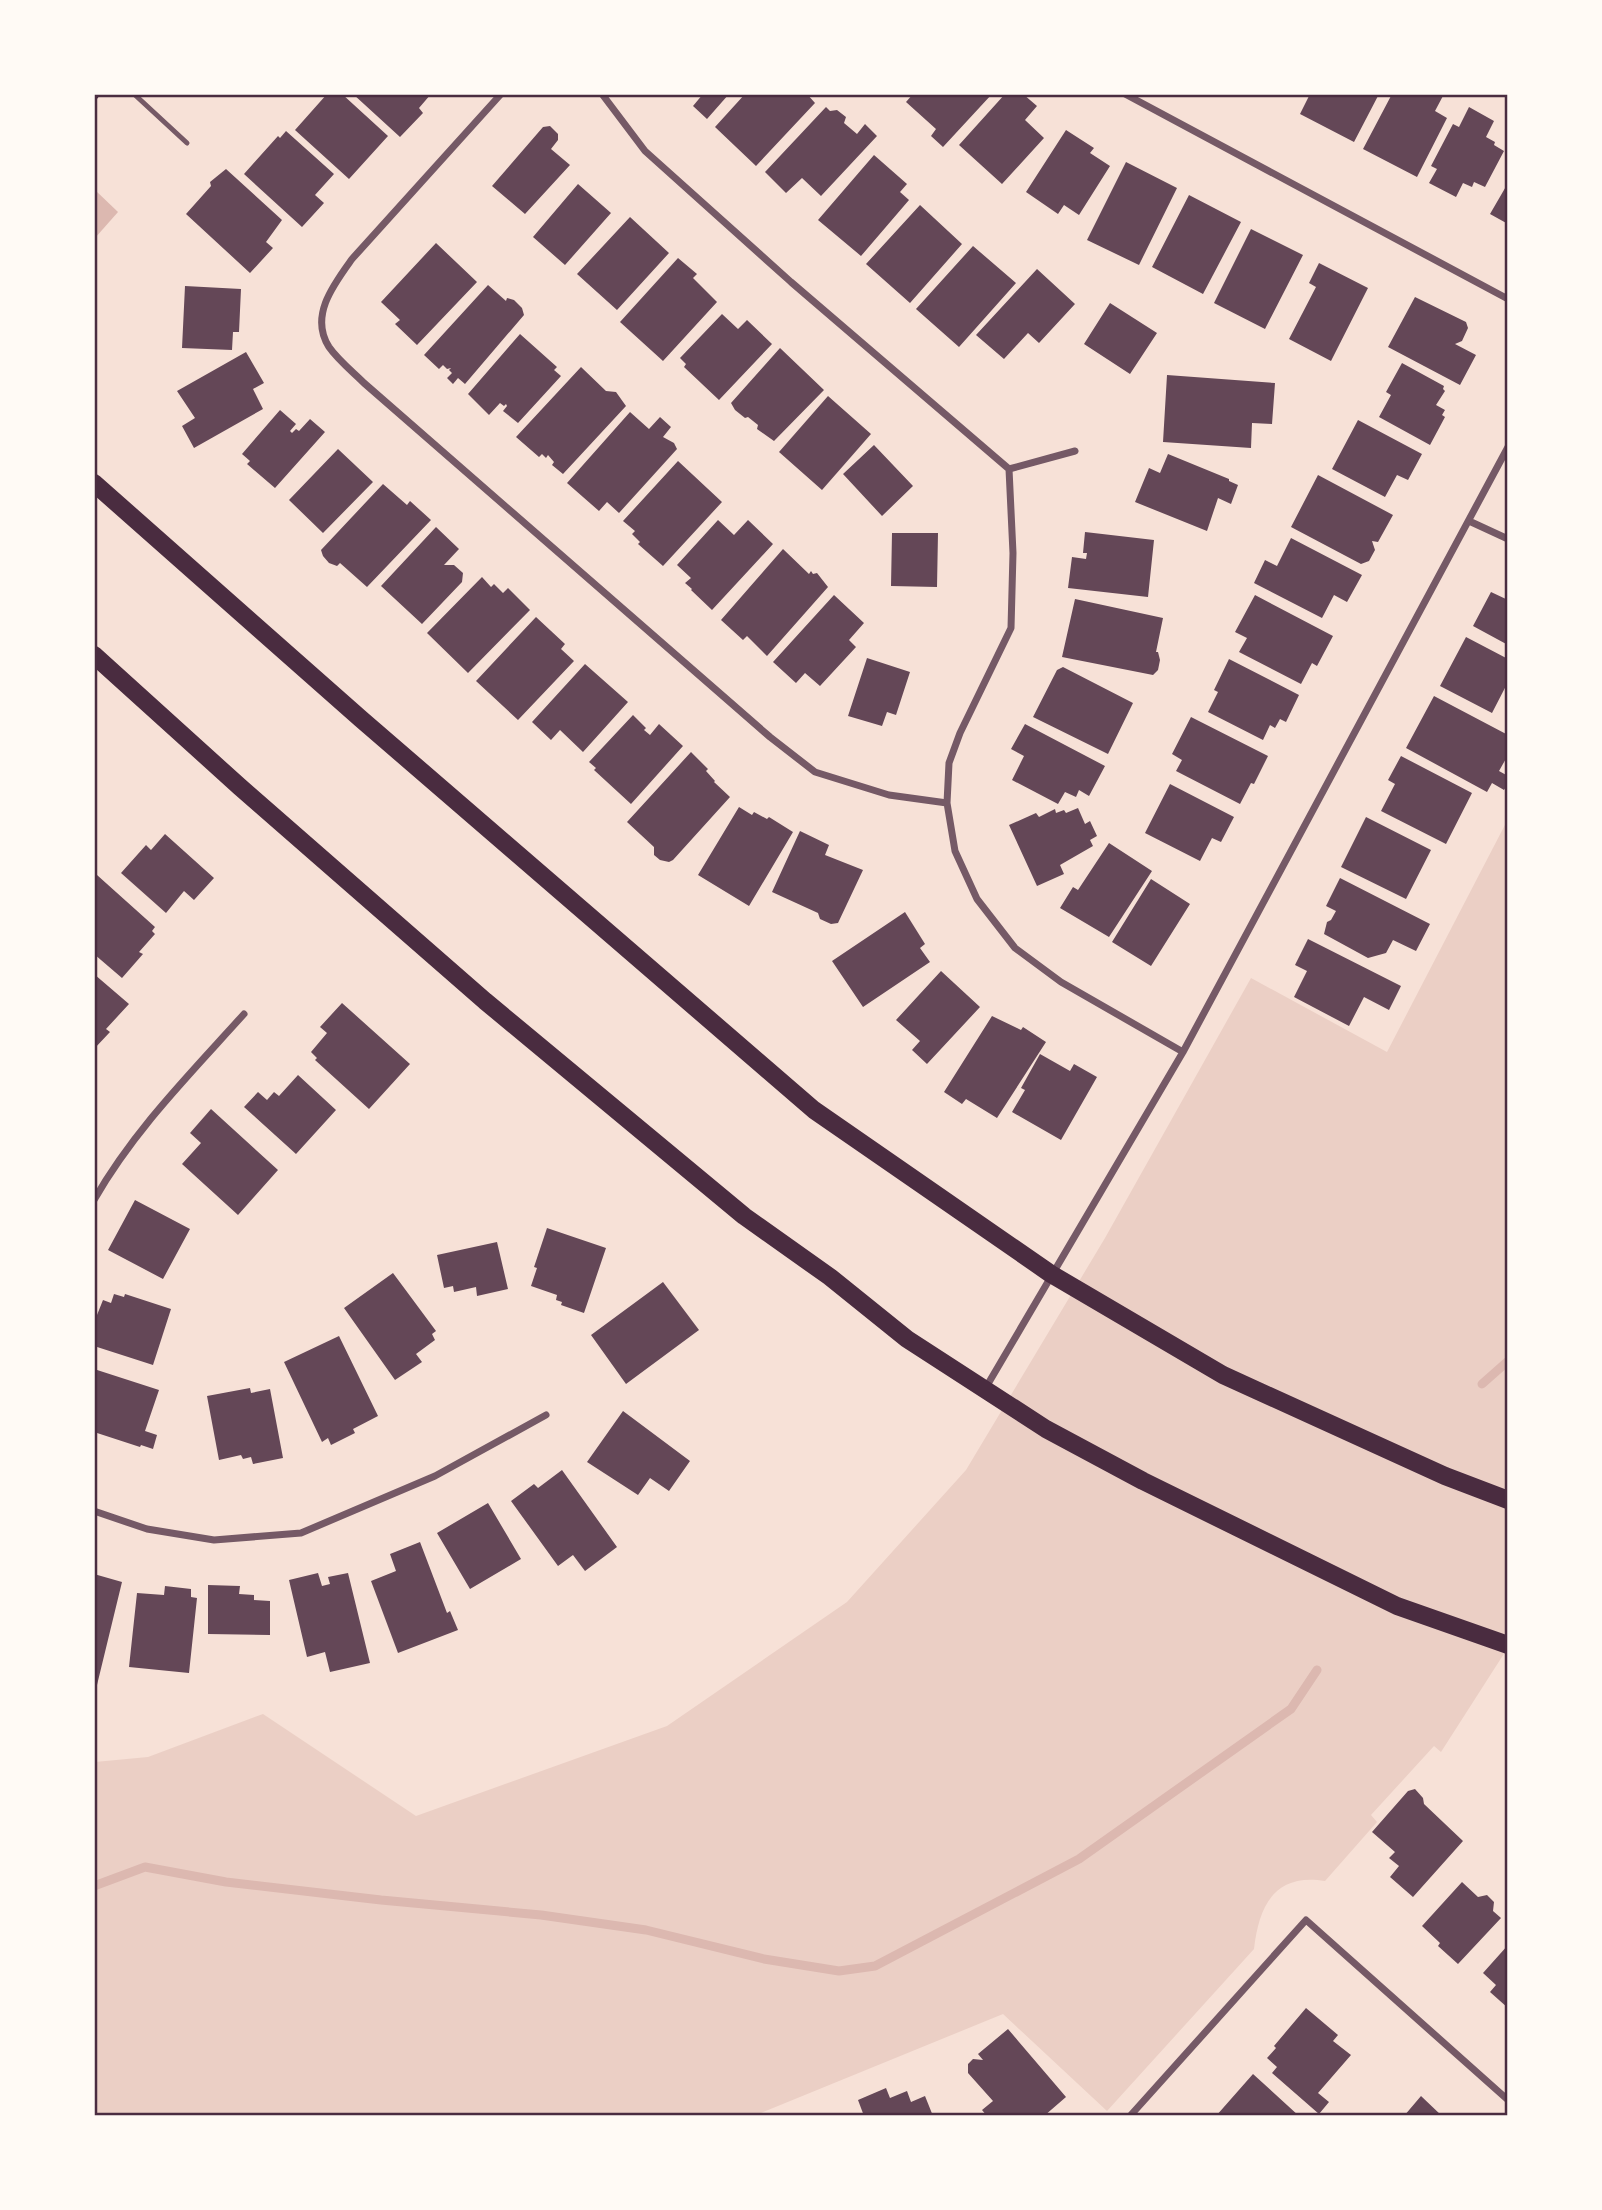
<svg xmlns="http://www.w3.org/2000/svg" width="1602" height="2210" font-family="'DM Sans',sans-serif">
  <rect width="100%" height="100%" fill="#f7e1d7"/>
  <path fill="#ebcfc5" d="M1507 821V1649L1441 1752 1434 1746 1371 1815 1377 1822 1325 1881C1275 1873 1259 1905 1254 1949L1107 2111 1003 2014 756 2115 95 2116V1762L148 1757 263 1714 416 1816 667 1726 847 1602 966 1470 1105 1238 1251 978 1387 1052Z"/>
  <path fill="#dcb8b0" d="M95 190 118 212 95 238Z"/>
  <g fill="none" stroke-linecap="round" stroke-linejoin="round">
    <path stroke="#dcb8b0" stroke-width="9" d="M1482 1384 1508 1361
      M94 1886 145 1867 226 1882 381 1900 541 1915 646 1930 764 1959 839 1971 875 1966 1079 1859 1291 1709 1317 1670"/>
  </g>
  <path fill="#644757" d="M327 94H342L388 136 349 179 295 130Z
    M353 94H431L419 108 423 113 400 137Z
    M703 94H729L707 119 693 106Z
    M745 94H807L815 103 756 166 715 127Z
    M913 94H992L943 147 931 136 936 129 906 102Z
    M1005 94H1023L1037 106 1025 120 1044 138 1002 184 959 145Z
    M1310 94H1379L1354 142 1300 114Z
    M1392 94H1444L1435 111 1447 118 1417 177 1363 149Z
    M826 107 830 111 837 110 846 117 844 123 857 134 865 124 877 136 821 196 802 178 786 193 765 172Z
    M1469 107 1494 121 1486 137 1495 142 1494 145 1504 151 1485 187 1474 182 1472 187 1463 183 1456 197 1429 183 1437 169 1431 166 1453 124 1459 127Z
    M550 126 558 134V140L551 149 570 165 525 214 492 186 543 127Z
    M1066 130 1094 148 1090 153 1110 166 1079 215 1064 205 1058 214 1026 192Z
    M286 131 334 174 315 195 324 203 302 227 244 174 278 136 280 138Z
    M874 155 907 184 900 192 909 200 861 256 818 220Z
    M1126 162 1177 188 1139 265 1087 240Z
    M226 169 282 220 266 242 273 248 250 273 186 214 211 186 210 182Z
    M1508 183V224L1490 214Z
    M578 184 611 213 565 265 533 237Z
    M1189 195 1241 222 1203 294 1152 267Z
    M920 205 962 244 910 303 866 264Z
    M630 217 669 253 617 310 577 274Z
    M1251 229 1303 255 1265 329 1214 303Z
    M436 243 477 282 417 345 395 324 400 320 381 302Z
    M973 246 1016 283 959 347 916 309Z
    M678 258 697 274 693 278 717 302 663 361 620 322Z
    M1319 263 1368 288 1331 361 1289 339 1316 287 1309 283Z
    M1037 269 1075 304 1039 343 1028 333 1004 359 976 335Z
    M488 285 506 301 507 298 514 300 522 308 524 315 465 384 458 378 453 384 447 378 452 373 449 370 451 368 447 369 443 365 439 369 424 355Z
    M185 286 241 289 239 332H233L232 350 182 348Z
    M1415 297 1466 322 1468 328 1462 341 1455 344 1476 355 1460 385 1388 347Z
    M1110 303 1157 333 1130 374 1084 344Z
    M722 314 738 329 747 320 772 344 719 400 684 367 686 364 680 358Z
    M520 334 557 367 554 370 561 376 518 423 503 411 507 406 506 404 504 406 500 403 489 415 468 394Z
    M780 348 824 390 774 441 757 429 758 425 748 417 745 418 735 410 731 403Z
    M246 352 264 383 253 389 263 409 194 448 182 426 195 418 177 391Z
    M1402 363 1444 386 1443 389 1445 391 1436 405 1445 410 1442 415 1445 417 1430 445 1379 417 1391 395 1386 392Z
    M581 367 606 391 616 392 626 406 563 474 552 465 554 462 548 455 546 458 542 454 539 457 516 437Z
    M1167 375 1275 383 1272 424 1252 423 1251 448 1163 442Z
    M828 396 871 434 822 490 779 452Z
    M280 410 296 424 290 431 292 433 296 429 299 431 310 419 325 432 275 488 247 464 250 461 242 454Z
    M630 412 649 429 660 417 671 427 663 437 674 443 677 449 619 513 607 502 599 511 567 483Z
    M1358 420 1422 454 1408 480 1397 475 1385 497 1332 469Z
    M874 445 913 486 882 516 843 474Z
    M338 449 373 482 323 533 289 500Z
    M1168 454 1229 479V481L1238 485 1231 504 1218 498 1207 531 1135 502 1149 468 1160 473Z
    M678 461 722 502 663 566 638 544 640 542 632 534 635 531 623 521Z
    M1318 475 1393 515 1378 542 1372 541 1375 550 1369 561 1361 564 1291 527Z
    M383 484 407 505 410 501 431 520 367 587 340 563 337 566 329 563 323 556 321 550Z
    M718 520 734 535 748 520 773 544 712 610 691 590 692 589 685 583 691 578 677 565Z
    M436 527 459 549 444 565H454L463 573 462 582 422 624 381 586Z
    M1085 532 1154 540 1148 597 1068 588 1072 557 1086 559 1087 553H1083Z
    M892 533H938L937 587 891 586Z
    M1291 538 1362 575 1347 602 1334 595 1322 618 1254 583 1265 560 1277 566Z
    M783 549 809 574 811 571 813 574 817 573 828 587 767 656 747 636 743 640 721 620Z
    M482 577 491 587 494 584 503 593 508 588 530 610 468 673 427 633Z
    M1491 592 1508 600V645L1473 626Z
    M834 595 864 623 849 640 856 647 820 686 805 673 796 683 773 662Z
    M1255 595 1333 636 1317 666 1312 663 1301 684 1239 652 1247 638 1235 632Z
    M1075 599 1163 618 1156 652H1158L1160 660 1158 670 1153 675 1062 657Z
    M536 617 565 644 561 649 574 661 518 720 476 681Z
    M1466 637 1508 659V682L1492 713 1440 686Z
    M867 658 910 672 896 715 887 712 882 726 848 716Z
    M1229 659 1299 695 1286 722 1280 719 1275 728 1270 725 1263 740 1208 712 1218 692 1214 690Z
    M585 664 628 702 583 752 560 730 551 740 532 722Z
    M1063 667 1133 703 1108 754 1033 717 1057 670Z
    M1434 696 1508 735V755L1499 771 1508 776V784L1504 790 1492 783 1487 792 1406 748Z
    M633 715 646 728 644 730 650 735 659 724 683 746 631 804 594 770 596 768 589 762Z
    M1191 717 1268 756 1254 784 1251 783 1240 804 1176 771 1182 760 1172 754Z
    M1025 724 1105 766 1089 796 1079 790 1076 797 1065 792 1058 804 1012 780 1024 756 1011 749Z
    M691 752 708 769 706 771 715 781 714 782 730 797 673 860 669 862 660 860 654 855V847L627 822Z
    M1401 756 1472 793 1446 844 1381 811 1395 784 1388 780Z
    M1170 784 1234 817 1221 842 1212 838 1200 861 1145 833Z
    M739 807 752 815 754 812 767 819 769 817 793 832 749 906 698 875Z
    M1078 808 1085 824 1090 821 1097 836 1090 840 1093 846 1060 865 1064 874 1037 886 1009 825 1036 813 1039 817 1055 809 1056 813 1064 810 1066 813Z
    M1366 817 1431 850 1406 899 1341 867Z
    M800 831 829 845 825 855 863 870 838 923 831 924 820 919 818 913 772 892Z
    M165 834 214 878 194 900 184 891 166 913 121 873 146 845 151 850Z
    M1109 843 1152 871 1109 937 1060 908 1073 887 1078 890Z
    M97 875 155 927 152 931 155 934 139 952 143 954 122 978 94 954V877Z
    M1340 878 1430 924 1416 951 1393 940 1386 953 1368 958 1324 934 1327 922 1331 920 1336 911 1326 906Z
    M1151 879 1190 904 1151 966 1112 942Z
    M905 912 925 944 920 948 930 962 863 1007 832 961Z
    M1308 939 1401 986 1389 1010 1364 997 1349 1026 1294 997 1307 971 1295 965Z
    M941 971 980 1007 927 1064 912 1050 920 1041 896 1020Z
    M94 974 129 1004 106 1029 110 1032 94 1049Z
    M342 1003 410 1064 369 1109 315 1060 317 1058 311 1052 327 1033 320 1027Z
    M992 1016 1021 1030 1023 1027 1046 1042 997 1118 966 1099 962 1104 944 1092Z
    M1040 1054 1070 1071 1074 1064 1097 1077 1061 1140 1012 1112 1025 1090 1021 1088Z
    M298 1075 336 1110 296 1154 244 1107 258 1092 267 1100 274 1092 279 1096Z
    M211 1109 278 1170 238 1215 182 1164 201 1143 190 1133Z
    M135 1200 190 1229 163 1279 108 1250Z
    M547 1228 606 1248 584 1313 561 1305 562 1302 556 1300 557 1295 531 1286 537 1268 534 1267Z
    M497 1242 508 1289 477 1296 476 1287 454 1292 453 1286 444 1288 437 1255Z
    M393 1273 436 1331 432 1334 435 1340 416 1354 422 1362 395 1380 344 1308Z
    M663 1282 699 1330 626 1384 591 1335Z
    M114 1294 124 1297 125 1294 171 1309 153 1365 94 1346V1314L97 1315 103 1300 111 1303Z
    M339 1336 378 1416 353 1429 355 1433 331 1445 328 1438 322 1442 284 1362Z
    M94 1369 159 1390 145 1431 157 1435 153 1449 141 1445 140 1447 94 1432Z
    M250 1388 251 1393 270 1389 283 1458 253 1464 251 1457 243 1459 241 1455 219 1460 207 1396Z
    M623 1411 690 1461 669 1491 650 1478 638 1495 587 1462Z
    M562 1470 617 1547 585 1571 573 1555 558 1566 511 1501 534 1484 538 1488Z
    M488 1503 521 1559 470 1589 437 1533Z
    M420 1542 447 1613 450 1611 458 1630 398 1653 371 1581 396 1571 390 1554Z
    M318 1573 322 1586 330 1584 328 1577 348 1573 370 1663 330 1672 325 1652 307 1657 289 1580Z
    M94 1574 122 1582 97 1685 94 1684Z
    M208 1585 240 1586 239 1594 254 1595V1600L270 1601V1635L208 1634Z
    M165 1586 191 1589V1597L197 1598 189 1673 129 1667 137 1593 164 1595Z
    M1415 1789 1423 1798 1424 1804 1463 1841 1413 1897 1390 1877 1399 1866 1389 1858 1395 1852 1372 1832 1408 1791Z
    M1462 1882 1478 1897 1487 1895 1494 1902 1493 1911 1501 1918 1458 1964 1438 1946 1440 1943 1422 1926Z
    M1508 1945V2008L1490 1992 1496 1985 1483 1973Z
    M1306 2008 1338 2035 1333 2041 1351 2055 1318 2093 1329 2102 1319 2114 1272 2073 1277 2067 1267 2058 1276 2048 1274 2046Z
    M1008 2029 1066 2097 1044 2116H987L982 2110 993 2101 968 2073V2064L973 2059 983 2060 978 2054Z
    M1253 2074 1299 2116H1216Z
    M886 2088 890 2098 907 2091 911 2102 925 2096 933 2116H864L858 2100Z
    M1421 2096 1442 2116H1404Z"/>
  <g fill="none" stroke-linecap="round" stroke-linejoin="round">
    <path stroke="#4a2c40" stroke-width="4.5" d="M94 99 98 94"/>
    <path stroke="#755966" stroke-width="5" d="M134 94 187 143"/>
    <path stroke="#755966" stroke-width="7" d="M501 94 352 259C334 284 309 316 329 347 338 360 353 372 364 383L770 737 815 772 889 795 947 803
      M602 94 645 151 791 282 1009 469 1013 553 1011 628 960 733 949 763 947 803 955 851 977 899 1015 948 1061 982 1183 1052
      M1125 94 1508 299
      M1009 469 1075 451
      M1469 521 1508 539
      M94 1200C134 1130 190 1074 244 1014
      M985 1389 1183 1052 1508 447
      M94 1511 147 1529 214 1540 301 1533 435 1476 546 1415
      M1130 2116 1306 1920 1508 2100"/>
    <path stroke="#4a2c40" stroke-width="18" d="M94 483 361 719 814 1110 1051 1274 1223 1375 1445 1476 1508 1500
      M94 655 240 787 485 1001 744 1216 830 1277 907 1339 1046 1429 1143 1481 1397 1606 1508 1645"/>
  </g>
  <rect width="1602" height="2210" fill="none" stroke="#fffaf5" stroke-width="192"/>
  <rect x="96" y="96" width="1410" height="2018" fill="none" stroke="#4a2c40" stroke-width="2.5"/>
</svg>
